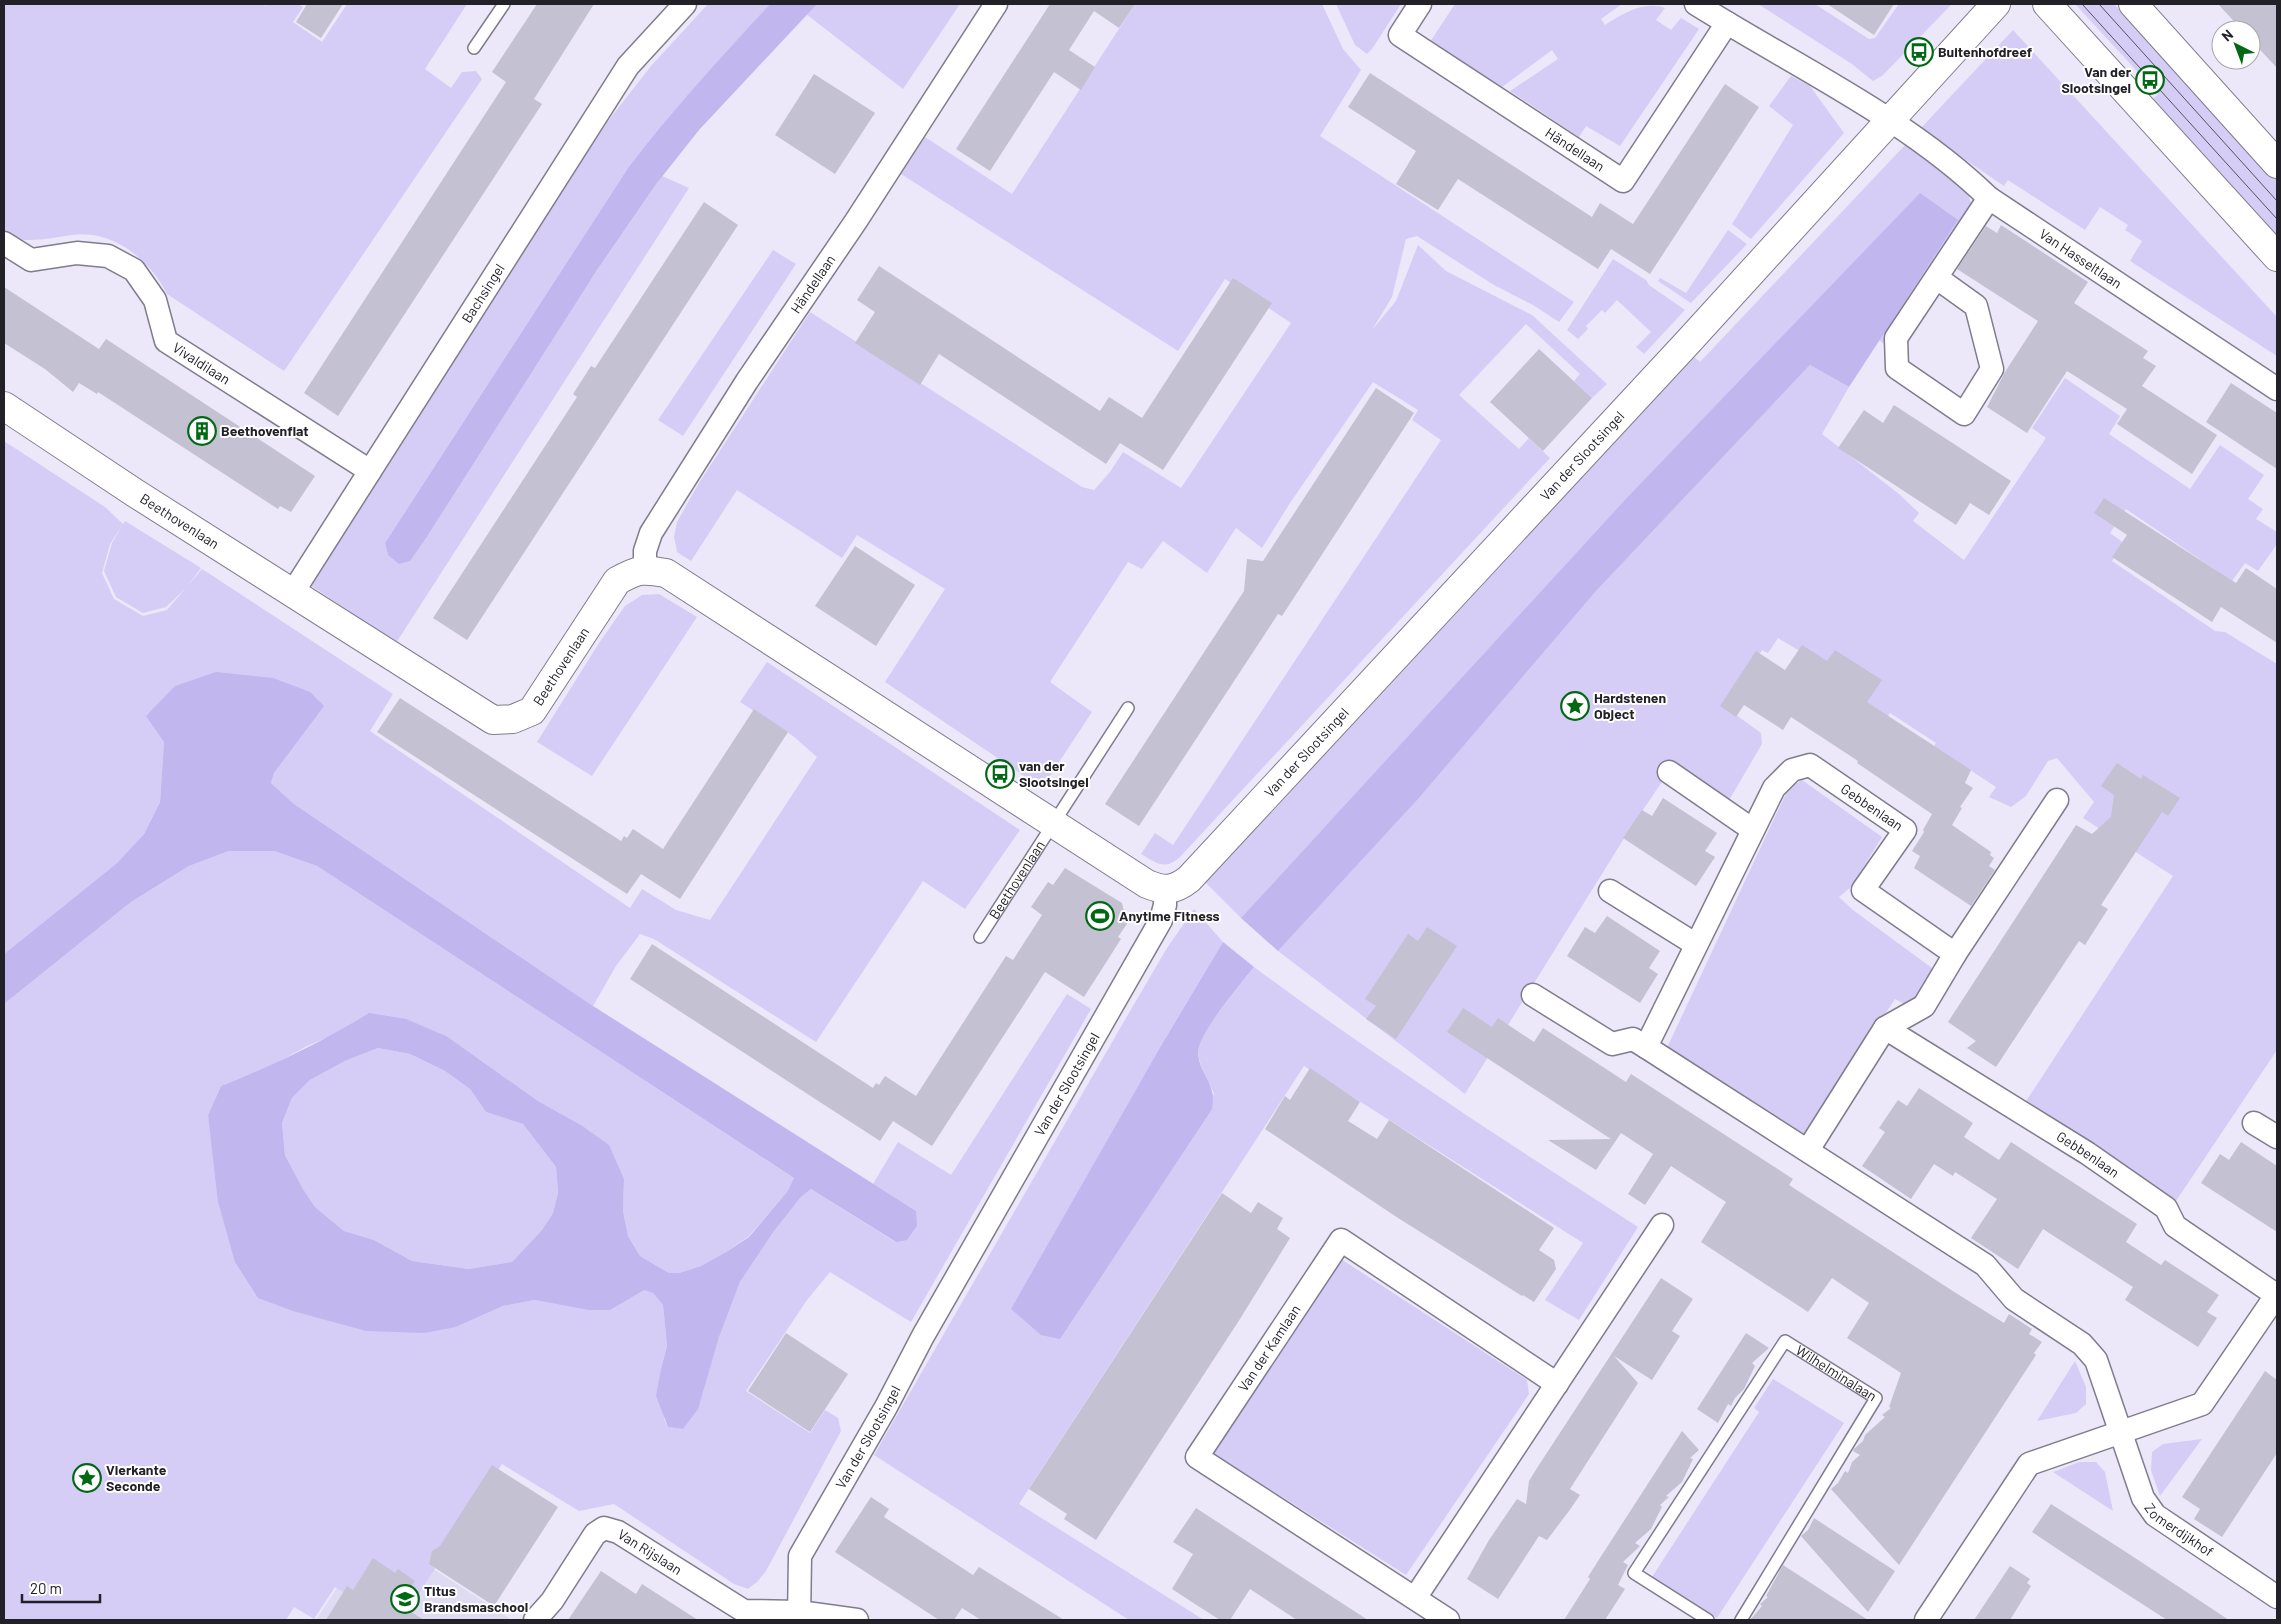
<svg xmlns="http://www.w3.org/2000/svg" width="2281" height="1624" font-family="Barlow,sans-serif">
  <rect width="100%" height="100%" fill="#ece8fa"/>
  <path fill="#dfdbf3" d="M407 1552 509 1618 507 1620H316L356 1559Z"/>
  <path fill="#d5cdf6" d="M4 4H262L266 6 268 4H298L303 7 293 22 322 42 347 4H467L425 69 451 88 462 72 476 71 482 79 284 371 167 294C150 260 113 229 72 235 50 238 24 245 4 234Z
    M708 4H770C721 57 672 110 628 168L385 543 388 555 595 273 662 176 689 188 396 643 307 583 608 121 651 66Z
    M817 4H960L903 89 806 14Z
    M1135 4H1322L1343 49 1361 70 1320 136 1574 302 1559 322 1533 305 1494 285 1417 236 1406 239 1392 297 1372 330 1396 301 1418 245 1446 271 1532 315 1607 384 1592 398 1574 381 1580 374 1526 324 1459 395 1519 449 1529 438 1550 458 1180 857C1164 871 1157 863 1141 854L1155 833 1173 845 1441 440 1412 420 1418 410 1373 382 1290 503 1262 548 1236 528 1207 573 1163 541 1142 569 1128 562 1050 682 1092 712 1042 788 885 682 945 589 857 535 842 558 737 490 691 561 677 552 674 537 677 522 699 483 810 312 1082 487 1094 490 1110 472 1123 452 1181 488 1291 323 1225 279 1178 351 901 174 925 137 1012 194Z
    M1336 4H1401L1372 49 1367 54 1355 45Z
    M1455 4H1622L1601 19 1605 25C1621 14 1645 0 1665 8L1656 20 1671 30 1681 18 1699 29 1620 146 1586 126 1579 137 1510 91 1558 59 1552 50 1502 87 1430 42Z
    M1758 4H1815L1869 39 1875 38 1899 4H1952L1882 76 1873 81 1852 64Z
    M2075 4H2114L2132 23 2147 31 2277 174V241L2151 101 2158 94Z
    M2013 30 2277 317V356L2130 261 2142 241 2125 230 2128 225 2100 207 2085 230 2008 180 2004 186 1920 129Z
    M1791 76 1810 86 1844 133 1751 239 1732 224 1793 125 1769 106Z
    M1906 144 1967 190 1973 210 1884 344 1879 340 1958 220 1621 504 1241 918 1205 882 1692 355 1700 362Z
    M1728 230 1747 244 1691 303 1658 281 1660 278 1686 293Z
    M773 250 796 264 683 436 658 420Z
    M1613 259 1646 280 1649 285 1685 310 1644 354 1636 347 1651 332 1617 300 1605 313 1602 310 1586 326 1588 329 1578 339 1567 330Z
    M1810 365 1849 387 1822 434 1899 494 1919 513 1913 521 1964 560 2046 438 2032 428 2065 378 2120 416 2109 434 2190 489 2220 445 2264 475 2248 499 2263 509 2256 519 2277 532V544L2258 571 2245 563 2232 581 2126 509 2110 533 2124 543 2112 561 2215 631 2225 632 2277 664V1050L2172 1207 2021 1109 2173 876 2083 818 2094 802 2057 758 2048 761 2026 796 2011 807 1989 797 1996 787 1952 758 1925 760 1936 743 1890 713 1882 725 1823 665 1778 638 1768 653 1762 650 1725 707 1761 733 1762 744 1728 802 1672 767 1628 832 1465 1094 1278 951 1419 798 1597 590Z
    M4 441 105 507 123 524 125 521 201 568 186 588 166 607 143 613 116 597 104 571 112 543 123 524 110 544 102 573 114 599 143 616 167 610 202 569 393 694 370 731 630 908 642 889 676 910 710 920 817 757 793 736 740 702 767 662 1020 830 965 909 923 881 816 1042 654 939 640 934 616 966 593 1006 294 804 271 783 274 773 323 706 164 742 160 802 144 834 117 863 4 954Z
    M659 594 697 617 592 776 537 742 599 643 625 606 642 595Z
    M1802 780 1882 837 1851 887 1839 897 1853 910 1936 971 1912 1008 1895 999 1803 1138 1666 1050 1788 789Z
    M229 851H274L317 866 794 1178 787 1192 749 1236 726 1252 701 1266 679 1273H669L640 1256 628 1236 623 1211 624 1179 581 1125 538 1101 501 1075 335 1034 307 1046 267 1068 221 1086 208 1115 213 1150 456 1327 503 1306 535 1300 560 1304 635 1294 644 1289 653 1293 663 1305 667 1346 661 1369 664 1419 668 1427 683 1429 740 1282 774 1231 801 1197 811 1189 895 1242 916 1211 873 1184 898 1142 951 1175 1067 994 1091 1009 911 1322 830 1272 807 1300 746 1391 810 1433 825 1410 838 1418 841 1431 766 1571 757 1582 748 1589 734 1584 614 1504 579 1511 502 1464 402 1620H387L335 1587 314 1619 294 1607 286 1620H4V1004L131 902 189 866Z
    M1194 909 1223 942 1165 1039 1215 1096C1210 1083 1199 1066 1198 1053 1198 1032 1241 985 1254 967 1378 1059 1508 1143 1638 1227L1579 1320 1545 1300 1583 1243 1304 1066 1019 1504 1204 1620H1129L874 1455 1126 1018 1167 948Z
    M378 1048 410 1054 445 1071 470 1089 486 1112 523 1124 556 1167 558 1193 553 1213 542 1230 512 1262 469 1269 412 1261 374 1240 344 1231 315 1207 303 1189 285 1155 282 1123 292 1098 310 1080 345 1061Z
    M1341 1259 1527 1380 1529 1394 1406 1575 1211 1452Z
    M2075 1361 2086 1387V1404L2076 1413 2037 1421Z
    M1773 1379 1844 1423 1717 1618 1652 1577 1759 1412 1754 1408Z
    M2202 1439 2160 1496 2151 1470 2152 1452 2163 1444Z
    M2079 1462H2096L2105 1472 2113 1511 2053 1472Z"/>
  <path fill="#c2b6ee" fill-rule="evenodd" d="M770 4H817L699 130 657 183 595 273 426 538 410 561 399 564 388 555 385 543 628 168C672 110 721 57 770 4Z
    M1920 193 1958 220 1849 387 1810 365 1597 590 1419 798 1278 951 1241 918 1621 504Z
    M216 672 273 678 310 692 324 706 274 773 271 783 294 804 593 1006 916 1211 917 1226 907 1240 896 1242 811 1189 801 1197 774 1231 740 1282 719 1337 698 1409 683 1429 668 1427 656 1396 661 1369 667 1346 663 1305 653 1293 644 1290 610 1310H589L535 1300 503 1306 456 1327 424 1333 366 1331 293 1311 258 1298 235 1262 218 1202 208 1115 221 1086C272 1066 322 1042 369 1013L406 1019 446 1036 538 1101 581 1125 609 1145 624 1179 623 1211 628 1236 640 1256 669 1273H679L701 1266 726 1252 749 1237 787 1192 794 1178 317 866 274 851H229L189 866 131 902 4 1004V954L117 863 144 834 160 802 164 742 146 716 175 686ZM378 1048 410 1054 445 1071 470 1089 486 1112 523 1124 556 1167 558 1193 553 1213 542 1230 512 1262 469 1269 412 1261 374 1240 344 1231 315 1207 303 1189 285 1155 282 1123 292 1098 310 1080 345 1061Z
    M1223 942 1254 967C1241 984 1197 1034 1198 1054 1200 1075 1217 1083 1212 1109L1060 1339 1041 1335 1011 1309 1165 1039Z"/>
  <path fill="#c4c1d2" d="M307 4H343L321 38 296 22Z
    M537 4H594L534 99 542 104 338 416 304 393 506 82 492 72Z
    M1050 4H1135L1119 28 1094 11 1069 50 1095 67 1081 90 1054 72 990 171 956 149Z
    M1827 4H1894L1874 35Z
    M2218 4H2277V68L2251 40V30H2242Z
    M1370 73 1592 217 1600 203 1633 224 1725 84 1759 107 1650 274 1611 249 1598 269 1458 179 1438 210 1396 184 1416 151 1348 107Z
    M814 74 875 113 835 174 775 135Z
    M704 202 738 225 467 640 433 618 577 397 573 394 591 366 595 368Z
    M2001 225 2088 282 2074 303 2148 351 2143 358 2156 366 2142 386 2217 435 2192 474 2117 424 2127 409 2067 371 2027 433 1987 407 2005 372 2038 321 1957 269 1986 226 1997 233Z
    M879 266 1100 411 1109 397 1142 418 1233 278 1272 303 1163 470 1120 443 1106 464 939 354 920 385 855 343 875 312 857 300Z
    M4 287 99 349 106 339 315 476 291 512 280 506 278 509 98 392 97 394 79 383 73 392 45 369 4 343Z
    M1539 349 1592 398 1543 451 1490 402Z
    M2231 383 2277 413V469L2206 422Z
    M1376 388 1414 413 1282 616 1278 614 1139 826 1105 804 1244 591 1247 559 1263 561Z
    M1894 405 2011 481 1989 515 1970 503 1956 525 1838 448 1864 410 1883 423Z
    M2104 498 2236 583 2246 568 2277 589V643L2221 607 2212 622 2112 557 2127 535 2094 513Z
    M855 546 915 585 876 646 815 606Z
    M1802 645 1827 661 1835 650 1882 680 1867 702 1971 770 1965 783 1973 788 1960 807 1962 808 1952 825 1991 852 1990 855 1994 858 1989 866 1995 870 1971 906 1914 868 1920 856 1912 851 1924 832 1923 830 1932 814 1857 763 1858 761 1791 717 1783 730 1744 705 1736 717 1720 706 1756 651 1785 670Z
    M400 698 621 841 624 836 627 838 633 829 663 849 754 709 788 732 680 899 641 874 627 894 377 732Z
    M2117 763 2141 779 2143 775 2180 798 2168 816 2162 812 2101 905 2108 909 2085 945 2079 941 1996 1067 1967 1048 1976 1041 1948 1022 2076 825 2092 834 2111 817 2114 795 2101 786Z
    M1663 798 1717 833 1705 851 1715 857 1696 886 1623 838 1642 810 1652 816Z
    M1065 868 1122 903 1127 924 1118 937 1121 939 1084 997 1045 972 932 1146 893 1121 880 1141 630 979 652 944 873 1088 876 1083 879 1085 885 1076 916 1096 1006 956 1013 960 1042 915 1031 907 1048 882 1053 885Z
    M1607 916 1660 951 1649 968 1658 974 1640 1003 1567 956 1585 927 1595 933Z
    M1427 927 1457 946 1396 1039 1366 1019 1376 1006 1365 999 1408 934 1418 941Z
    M1463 1008 1492 1027 1498 1018 1534 1042 1543 1028 1626 1082 1631 1074 1793 1179 1789 1185 1959 1295 2004 1323 2009 1314 2032 1329 2029 1334 2042 1342 2034 1353 2036 1355 1899 1565 1831 1489 1838 1483 1845 1471 1848 1473 1852 1462 1860 1455 1853 1451 1854 1449 1863 1441 1865 1435 1885 1417 1882 1415 1891 1408 1889 1407 1901 1373 1847 1338 1869 1303 1832 1278 1808 1312 1701 1242 1726 1202 1671 1166 1645 1205 1628 1194 1653 1154 1621 1133 1596 1170 1548 1140 1611 1139 1447 1032Z
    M1310 1068 1360 1102 1348 1121 1377 1139 1389 1120 1554 1228 1539 1250 1554 1260 1556 1269 1534 1302 1523 1295 1522 1296 1395 1216 1265 1129 1285 1096 1290 1100Z
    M1919 1088 1973 1123 1964 1137 1999 1160 2011 1142 2137 1224 2126 1242 2161 1265 2165 1260 2219 1295 2207 1312 2217 1318 2198 1347 2125 1300 2133 1287 2043 1229 2018 1269 1971 1238 1997 1199 1955 1172 1953 1176 1934 1164 1911 1199 1862 1166 1885 1132 1879 1128 1898 1100 1907 1106Z
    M2241 1142 2277 1166V1232L2201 1183 2220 1154 2229 1160Z
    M1222 1193 1251 1213 1258 1202 1283 1218 1277 1229 1290 1238 1240 1319 1096 1540 1064 1519 1067 1514 1029 1489Z
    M1661 1278 1693 1299 1672 1331 1680 1336 1652 1380 1614 1356 1638 1383 1570 1489 1580 1495 1569 1511 1547 1540 1539 1536 1498 1599 1467 1579 1489 1540 1517 1499 1526 1504 1529 1481 1537 1468Z
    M786 1333 848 1374 810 1432 748 1391Z
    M1746 1333 1769 1348 1752 1363 1755 1366 1744 1389 1735 1398 1731 1406 1728 1404 1718 1423 1697 1409Z
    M2265 1371 2277 1380V1453L2222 1537 2194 1519 2200 1509 2182 1497Z
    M1682 1431 1699 1450 1690 1458 1693 1459 1682 1482 1666 1496 1669 1497 1660 1505 1662 1507 1651 1529 1635 1543 1640 1546 1623 1562 1628 1565 1618 1585 1625 1589 1605 1620H1564L1590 1579 1588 1577 1598 1561Z
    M492 1465 558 1507 494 1606 429 1564 432 1551 440 1546Z
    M871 1497 889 1509 884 1517 973 1575 979 1567 1064 1620H981L962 1608 954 1620H939L835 1552Z
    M2051 1504 2129 1554 2229 1620H2167L2071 1558 2032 1532Z
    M1196 1508 1317 1587 1368 1620H1297L1250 1589 1230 1620H1220L1198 1606 1172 1589 1193 1554 1173 1542Z
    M1814 1518 1895 1571 1868 1612 1801 1536 1808 1530Z
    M373 1558 395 1573 398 1569 415 1581 400 1605 424 1620H326L347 1586 353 1590Z
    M1783 1565 1868 1620H1750L1762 1606 1760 1604 1768 1597 1766 1596Z
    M2010 1566 2030 1579 2027 1583 2031 1586 2010 1620H1974Z
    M601 1571 636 1594 642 1584 698 1620H568Z"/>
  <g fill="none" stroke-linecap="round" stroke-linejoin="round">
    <defs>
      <g id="service">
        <path d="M474 48 504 4"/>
        <path id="s1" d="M980 937 1128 708"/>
        <path id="s2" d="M1708 1620 1634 1573 1785 1341 1876 1398 1741 1620"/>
      </g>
      <g id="minor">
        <path id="s3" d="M1420 4 1400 35 1623 181 1727 23"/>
        <path id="s4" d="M1696 4C1793 65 1907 118 1989 198L2277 389"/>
        <path id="s5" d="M4 243 31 260 77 253 108 256 134 270 155 300 166 341 370 471"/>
        <path d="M1937 278 1976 306 1992 369 1964 414 1897 368 1896 338 1989 198"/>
        <path id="s6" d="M645 569V551L651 533 747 381 856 221 996 4"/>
        <path id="s7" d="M293 592 628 66 685 4"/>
        <path d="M1669 772 1753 830"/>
        <path d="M1610 891 1695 944"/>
        <path id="s8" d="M1533 995 1612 1044 1633 1039 1646 1047 1985 1265 2014 1299 2082 1344 2096 1360 2143 1498 2155 1515 2277 1597"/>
        <path id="s9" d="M1885 1028 2087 1153 2166 1208 2175 1226 2276 1295"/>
        <path id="s10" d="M1646 1047 1774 788 1792 770 1810 765 1905 830 1863 890 1955 954"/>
        <path d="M2254 1123 2277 1137"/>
        <path d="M1808 1150 1885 1028 1924 1006 1955 954 2057 800"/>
        <path d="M1415 1598 1662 1225"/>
        <path id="s11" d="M535 1620 552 1601 595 1534 604 1528 618 1532 744 1611 799 1612 857 1620"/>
        <path id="s12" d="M799 1620 800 1556 886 1407 923 1336 1161 920 1165 905V890"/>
        <path id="s13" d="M1448 1620 1197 1457 1341 1240 1557 1384"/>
        <path d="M1926 1620 2029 1464 2202 1404 2277 1294"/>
      </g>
      <g id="tertiary">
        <path d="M2047 4 2277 257"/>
        <path d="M2133 4 2277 164"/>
        <path id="s14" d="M4 406 135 493 493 720 513 719 532 711 617 581C638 569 643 569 666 573L1147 884C1164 891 1174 891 1189 879L1688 342 1996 4"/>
      </g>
    </defs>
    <use href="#service" stroke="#7f7c8c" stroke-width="14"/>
    <use href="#minor" stroke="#7f7c8c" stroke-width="25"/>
    <use href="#tertiary" stroke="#7f7c8c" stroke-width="30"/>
    <use href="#service" stroke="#fff" stroke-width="11"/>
    <use href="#minor" stroke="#fff" stroke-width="22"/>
    <use href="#tertiary" stroke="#fff" stroke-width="28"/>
    <path stroke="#55535c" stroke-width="1" d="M2082 4 2277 219
      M2099 4 2277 201"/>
  </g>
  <defs>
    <symbol id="bus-ring" viewBox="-11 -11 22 22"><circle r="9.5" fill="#fff" stroke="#016814" stroke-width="1.5"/><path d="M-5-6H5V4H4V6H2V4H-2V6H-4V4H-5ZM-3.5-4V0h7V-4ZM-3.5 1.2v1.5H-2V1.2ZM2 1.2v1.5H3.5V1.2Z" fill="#016814"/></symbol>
    <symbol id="building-ring" viewBox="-11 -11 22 22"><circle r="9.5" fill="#fff" stroke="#016814" stroke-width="1.5"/><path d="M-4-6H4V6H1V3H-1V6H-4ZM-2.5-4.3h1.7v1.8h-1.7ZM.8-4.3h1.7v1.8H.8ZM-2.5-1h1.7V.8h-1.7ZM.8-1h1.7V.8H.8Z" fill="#016814"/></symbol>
    <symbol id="sight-ring" viewBox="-11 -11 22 22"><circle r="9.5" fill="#fff" stroke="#016814" stroke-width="1.5"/><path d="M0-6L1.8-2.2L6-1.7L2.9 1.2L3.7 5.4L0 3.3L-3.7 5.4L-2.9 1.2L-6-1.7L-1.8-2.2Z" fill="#016814"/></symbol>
    <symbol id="stadium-ring" viewBox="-11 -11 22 22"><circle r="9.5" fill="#fff" stroke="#016814" stroke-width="1.5"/><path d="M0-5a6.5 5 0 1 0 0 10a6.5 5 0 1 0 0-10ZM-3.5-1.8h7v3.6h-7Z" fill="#016814"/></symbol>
    <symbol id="school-ring" viewBox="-11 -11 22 22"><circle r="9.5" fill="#fff" stroke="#016814" stroke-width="1.5"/><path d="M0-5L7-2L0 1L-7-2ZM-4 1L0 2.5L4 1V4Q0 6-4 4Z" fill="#016814"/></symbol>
  </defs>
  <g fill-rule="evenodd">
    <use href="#bus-ring" x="1903" y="36" width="32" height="32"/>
    <use href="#bus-ring" x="2134" y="64" width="32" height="32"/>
    <use href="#building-ring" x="186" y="415" width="32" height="32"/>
    <use href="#sight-ring" x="1559" y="690" width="32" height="32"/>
    <use href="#bus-ring" x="984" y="758" width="32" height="32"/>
    <use href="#stadium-ring" x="1084" y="900" width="32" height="32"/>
    <use href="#sight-ring" x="71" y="1462" width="32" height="32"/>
    <use href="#school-ring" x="389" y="1583" width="32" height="32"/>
  </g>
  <g text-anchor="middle" stroke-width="4" stroke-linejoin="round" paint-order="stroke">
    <g font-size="14" font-weight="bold" fill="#232128" stroke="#fff" text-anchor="start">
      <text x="1938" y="57">Buitenhofdreef</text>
      <text x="2131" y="77" text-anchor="end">Van der<tspan x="2131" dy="16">Slootsingel</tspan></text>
      <text x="221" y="436">Beethovenflat</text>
      <text x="1594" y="703">Hardstenen<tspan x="1594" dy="16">Object</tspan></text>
      <text x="1019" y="771">van der<tspan x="1019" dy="16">Slootsingel</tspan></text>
      <text x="1119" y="921">Anytime Fitness</text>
      <text x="106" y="1475">Vierkante<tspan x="106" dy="16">Seconde</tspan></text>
      <text x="424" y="1596">Titus<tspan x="424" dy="16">Brandsmaschool</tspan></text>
    </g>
    <g font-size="14" fill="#232128" stroke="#fff">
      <text dy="5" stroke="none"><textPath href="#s3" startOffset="246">Händellaan</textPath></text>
      <text dy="5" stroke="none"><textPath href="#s4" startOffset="462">Van Hasseltlaan</textPath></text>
      <text dy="5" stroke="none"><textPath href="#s6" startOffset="334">Händellaan</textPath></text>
      <text dy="5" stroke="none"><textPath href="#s7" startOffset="354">Bachsingel</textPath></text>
      <text dy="5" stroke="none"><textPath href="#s5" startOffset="260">Vivaldilaan</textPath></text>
      <text dy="5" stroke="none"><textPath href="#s14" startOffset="2024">Van der Slootsingel</textPath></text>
      <text dy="5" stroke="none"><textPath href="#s14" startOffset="210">Beethovenlaan</textPath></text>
      <text dy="5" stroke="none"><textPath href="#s14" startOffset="675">Beethovenlaan</textPath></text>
      <text dy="5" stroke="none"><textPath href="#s14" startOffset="1619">Van der Slootsingel</textPath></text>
      <text dy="5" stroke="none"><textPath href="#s10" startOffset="408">Gebbenlaan</textPath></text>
      <text dy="5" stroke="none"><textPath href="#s1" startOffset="68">Beethovenlaan</textPath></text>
      <text dy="5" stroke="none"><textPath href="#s12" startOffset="606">Van der Slootsingel</textPath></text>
      <text dy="5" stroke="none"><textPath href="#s9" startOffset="239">Gebbenlaan</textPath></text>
      <text dy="5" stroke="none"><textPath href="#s13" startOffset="430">Van der Kamlaan</textPath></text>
      <text dy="5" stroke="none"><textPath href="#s2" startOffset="425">Wilhelminalaan</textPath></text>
      <text dy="5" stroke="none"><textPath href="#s12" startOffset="201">Van der Slootsingel</textPath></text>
      <text dy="5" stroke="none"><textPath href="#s8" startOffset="875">Zomerdijkhof</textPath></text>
      <text dy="5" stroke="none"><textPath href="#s11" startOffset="168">Van Rijslaan</textPath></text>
    </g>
  </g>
  <rect width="2281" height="1624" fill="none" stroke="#232128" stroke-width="10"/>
  <g transform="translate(2236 45) rotate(318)"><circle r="24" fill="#ffffff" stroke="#a7a6a9"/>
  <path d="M0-4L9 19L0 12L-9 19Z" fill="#016814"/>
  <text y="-8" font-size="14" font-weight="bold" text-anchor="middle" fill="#232128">N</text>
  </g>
  <path d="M22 1594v8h78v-8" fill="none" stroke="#232128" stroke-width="2.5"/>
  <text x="30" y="1594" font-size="15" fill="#232128" stroke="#ffffff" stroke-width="4" paint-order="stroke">20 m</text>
</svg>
